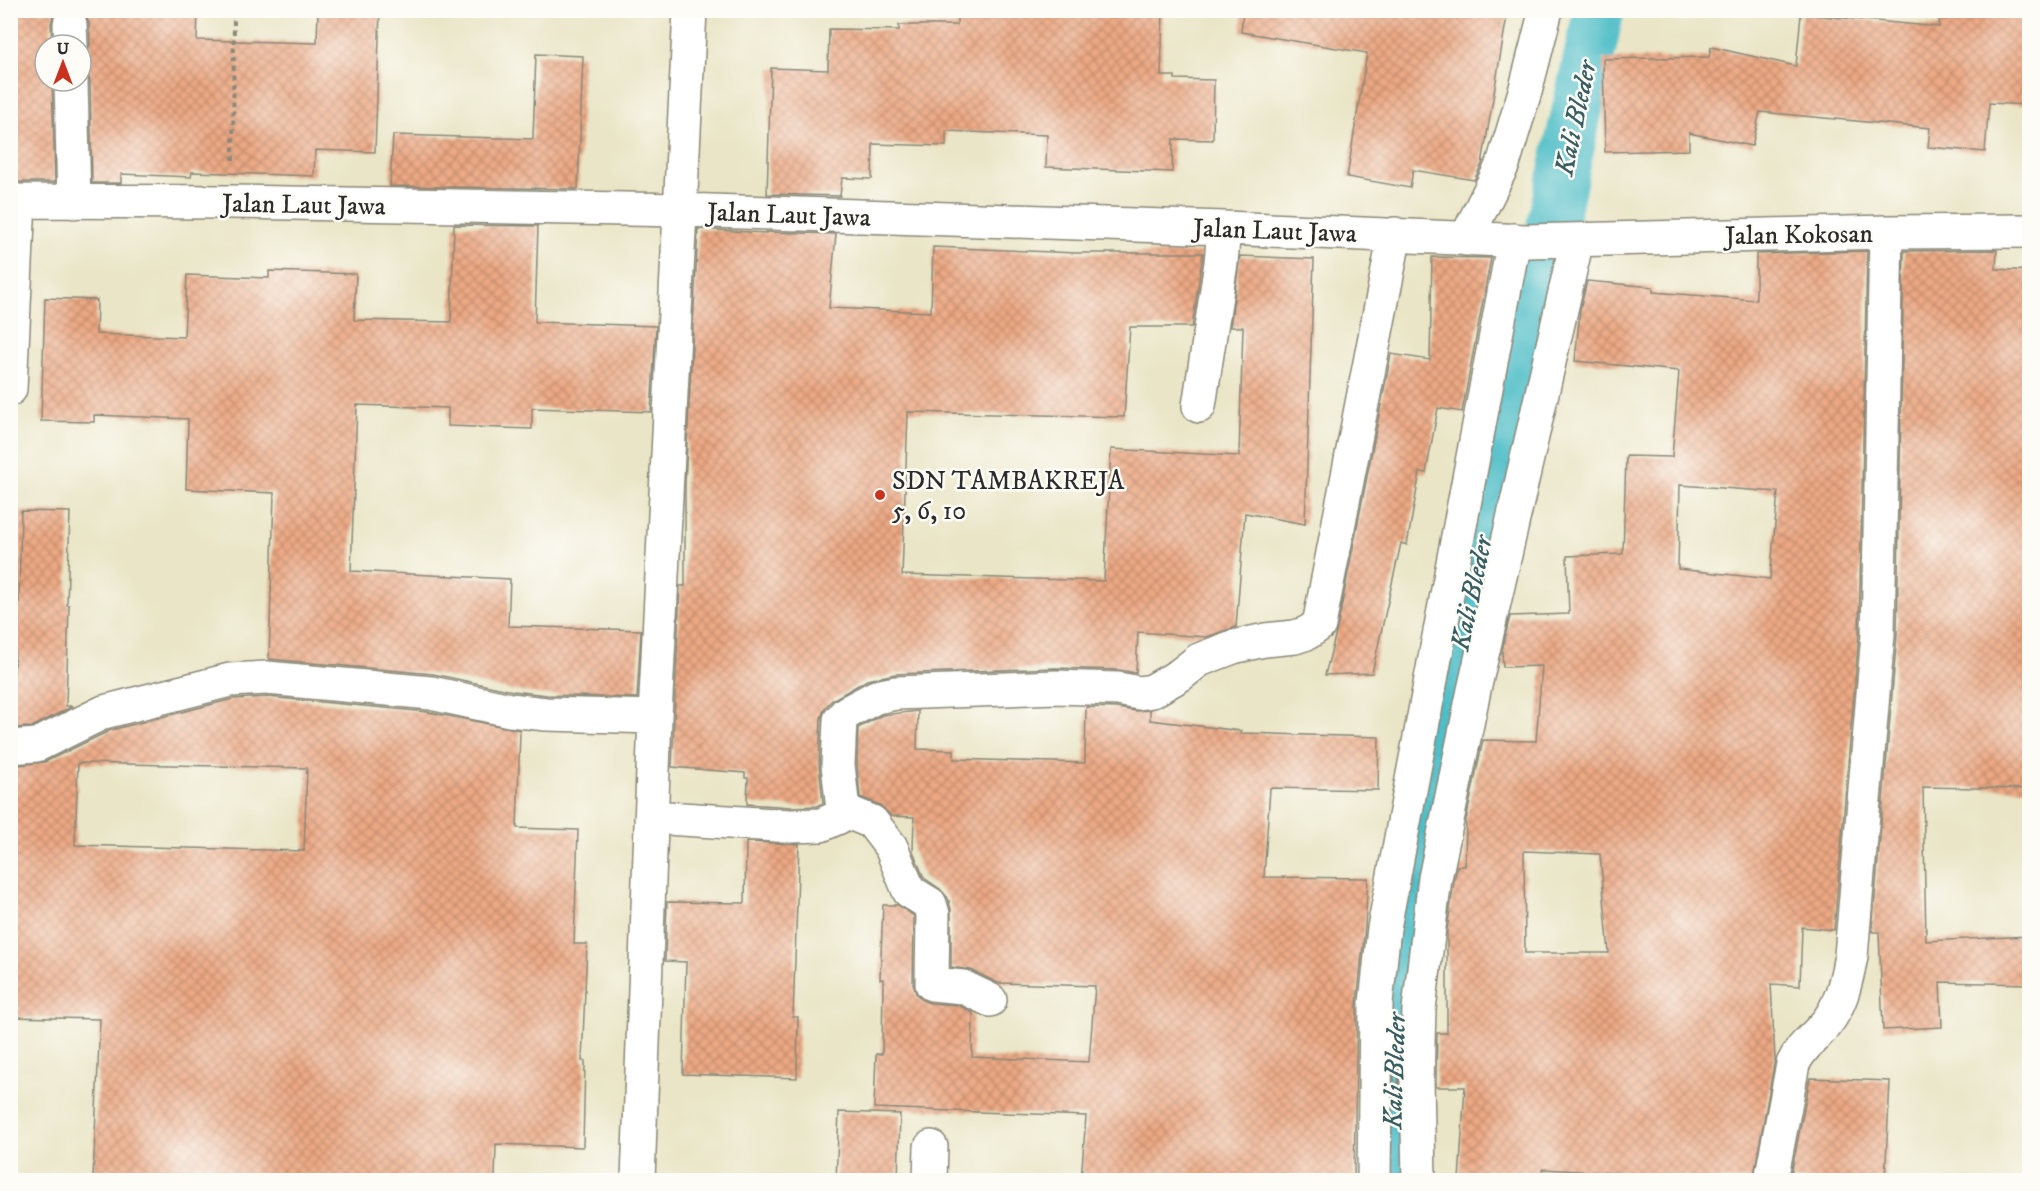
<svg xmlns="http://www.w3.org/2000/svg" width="2040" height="1191" font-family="'IM FELL DW Pica',serif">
  <defs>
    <pattern id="building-cross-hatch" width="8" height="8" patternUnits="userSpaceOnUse" patternTransform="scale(1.5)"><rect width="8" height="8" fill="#eda984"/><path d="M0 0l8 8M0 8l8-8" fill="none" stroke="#c08a6c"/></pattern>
  </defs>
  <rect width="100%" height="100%" fill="#fdfcf7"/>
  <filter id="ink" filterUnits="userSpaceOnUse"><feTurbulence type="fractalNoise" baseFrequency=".0167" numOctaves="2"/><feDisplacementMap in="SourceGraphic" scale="12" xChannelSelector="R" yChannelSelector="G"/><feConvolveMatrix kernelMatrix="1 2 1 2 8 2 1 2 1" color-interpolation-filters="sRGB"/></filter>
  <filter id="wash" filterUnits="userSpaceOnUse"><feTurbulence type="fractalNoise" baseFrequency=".008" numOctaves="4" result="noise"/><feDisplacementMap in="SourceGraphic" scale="24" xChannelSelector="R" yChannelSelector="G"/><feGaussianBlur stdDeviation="1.35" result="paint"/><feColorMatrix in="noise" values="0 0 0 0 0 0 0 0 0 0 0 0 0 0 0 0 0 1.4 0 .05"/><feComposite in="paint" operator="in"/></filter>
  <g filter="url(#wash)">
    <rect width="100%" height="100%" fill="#eae5c6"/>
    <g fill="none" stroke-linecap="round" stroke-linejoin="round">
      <path stroke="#50bec7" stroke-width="51" d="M1390 1180 1399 925 1599 10"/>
    </g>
    <g id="blocks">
      <path fill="url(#building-cross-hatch)" fill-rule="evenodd" d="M10 10 57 12 53 16 51 24 52 45H45V81H52L55 182H10Z
        M133 10H198L197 40 317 43 318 10H380L375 152 315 150 314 176 192 172 191 177 121 174V183H92L90 81 87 72 81 65V61L87 54 90 44 89 23 84 13 133 14Z
        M957 10H1163L1161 76H1175V79L1214 80 1213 140 1173 139 1172 172 1046 167 1047 135 946 131V146L873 144 872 179 842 178 840 196 767 194 771 68 828 70 829 29 899 30V25H957Z
        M1243 10H1508L1482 164 1474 180 1413 170 1410 188 1347 177 1367 53 1241 32Z
        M1940 10H2030V105L1989 103 1985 152 1928 147 1930 128 1760 112 1752 146 1689 133V150L1605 152 1603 59 1709 57 1711 47 1796 66 1801 14 1939 27Z
        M536 54 583 56 578 189 390 186 393 135 533 139Z
        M454 225 538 226 535 322 656 326 651 412 532 408V429L448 426V408L357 405 351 571 510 579 508 626 641 630 637 698 547 695 513 691 433 674 269 659 274 493 186 489 188 419 94 415V422L41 421 45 298 97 300 96 334 184 337 187 275 269 278V271L356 274 354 320 451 322Z
        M698 229 766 233V232L836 234 829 308 931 312 933 247 1077 253H1203L1192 327H1130L1124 417 908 412 902 575 1104 581 1111 449 1239 456 1243 327H1230L1240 256 1314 259 1305 524 1245 513 1236 627 1206 637 1138 632 1136 673 1119 670 1055 668 895 674 867 680 832 700 825 708 821 718 819 764 823 803 817 806 791 807 747 804 748 778H745V773L672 767 680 586H685V484Z
        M1997 250 1996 269 2030 271V789L1923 787 1926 941 2030 936V984L1940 982 1942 1027 1883 1030 1879 932H1872L1897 634 1904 251Z
        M1867 251 1859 633 1834 930 1802 927 1800 986 1771 984 1775 1059 1753 1180H1630V1174L1543 1169V1180H1459L1465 1087H1436V1079L1437 1033H1447V931L1454 881 1457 866H1465L1466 820 1483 740 1536 741 1542 666 1503 667 1502 650 1510 616 1569 614 1567 556 1623 554 1626 456 1672 457 1679 371 1575 361 1580 310 1587 281 1653 287V292L1756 300V254ZM1680 485 1778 492 1770 579 1678 569ZM1524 851 1600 854 1609 953H1525Z
        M1432 257 1491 258 1462 412 1438 408 1426 473 1420 472 1407 545 1401 543 1372 673 1325 675 1337 629 1391 354 1430 360Z
        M21 511 70 512 67 605H69L66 706H73L32 727 10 728V675H14L16 603H19Z
        M267 697 428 712 520 730 517 828 578 830 574 944H587L582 1061H585L583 1147 496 1144 495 1180H93L100 1019 10 1017V766L45 762 111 730 233 699ZM78 763 307 768 304 851 75 845Z
        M1086 707 1116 708 1136 711 1150 710V720L1241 731V733L1379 737 1378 790 1270 788 1264 877 1368 878 1365 927 1357 1003 1354 1180H1081L1086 1116 874 1108 876 1054H882L883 979H880L883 905H898L914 916 913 984 916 993 922 1000 930 1003 958 1005 973 1013 972 1057 1089 1062 1095 986 998 983 971 970 951 967V909L948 898 940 889 924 878 913 851 914 817 891 816 880 805 860 797 857 764 858 728 882 715 918 711 917 749 954 750V759L1085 763Z
        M746 842 799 844 793 1017H798L797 1078 683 1074 686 962 665 961 667 902 745 903Z
        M1394 1033H1400L1398 1087H1394Z
        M1810 1078 1890 1081 1885 1180H1790Z
        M839 1112 900 1114 898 1180H836Z"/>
    </g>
  </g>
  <g filter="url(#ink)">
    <use href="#blocks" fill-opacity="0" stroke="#8a8878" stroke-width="1.5"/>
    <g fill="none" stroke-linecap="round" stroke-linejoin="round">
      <defs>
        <path id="minor" d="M70 24 71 45
          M71 81 74 202
          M10 201 232 202 682 210 1224 228 1527 241 1886 232 2030 231
          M1466 239 1503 164 1526 88 1546 10
          M10 389 19 201
          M1199 406 1221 263 1224 228
          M10 747 37 745 104 712 230 680 267 678 431 693 510 710 546 714 655 717
          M843 810 872 822 891 847 909 891 930 904 933 914 932 984 963 987 990 1000
          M651 817 791 826 821 825 839 817 843 810 838 765 840 720 846 713 876 697 896 693 1056 687 1118 689 1139 693 1152 691 1180 675 1199 660 1233 647 1265 640 1295 637 1307 633 1319 625 1395 234
          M638 1180 655 717 690 10
          M930 1180 931 1147
          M1374 1180 1376 1003 1384 928 1514 240
          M1419 1180 1417 1079 1419 1009 1435 878 1474 690 1577 240
          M1771 1180 1793 1064C1800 1048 1812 1040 1823 1027 1841 1007 1846 982 1851 956L1878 634 1886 232"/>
      </defs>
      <use href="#minor" stroke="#8a8878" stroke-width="36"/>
      <path stroke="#8a8878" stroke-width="4" stroke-dasharray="4.5 4.5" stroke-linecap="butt" d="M233 160 234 10"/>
      <use href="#minor" stroke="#fff" stroke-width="33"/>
    </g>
  </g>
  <circle fill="#c8321e" stroke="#fdfcf7" stroke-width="2" cx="880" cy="495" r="6"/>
  <g text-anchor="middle" stroke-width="5" stroke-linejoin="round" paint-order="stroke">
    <g font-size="26" fill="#2b2b2b" stroke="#fdfcf7">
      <text transform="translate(304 204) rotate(1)" y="9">Jalan Laut Jawa</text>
      <text transform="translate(789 214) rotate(2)" y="9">Jalan Laut Jawa</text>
      <text transform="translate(1275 230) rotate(2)" y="9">Jalan Laut Jawa</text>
      <text transform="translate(1799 234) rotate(-1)" y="9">Jalan Kokosan</text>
    </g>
    <g font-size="26" fill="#2b2b2b" stroke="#fdfcf7" text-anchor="start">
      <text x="892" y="489">SDN TAMBAKREJA<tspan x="892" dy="30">5, 6, 10</tspan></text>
    </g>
    <g font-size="27" font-style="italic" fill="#385e62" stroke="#fdfcf7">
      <text transform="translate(1575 118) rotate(-78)" y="9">Kali Bleder</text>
      <text transform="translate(1471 593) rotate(-78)" y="9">Kali Bleder</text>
      <text transform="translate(1394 1071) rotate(-88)" y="9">Kali Bleder</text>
    </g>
  </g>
  <rect width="2040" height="1191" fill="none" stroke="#fdfcf7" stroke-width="36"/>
  <g transform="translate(63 63)"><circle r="28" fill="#fdfcf7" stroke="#a9a8a5" stroke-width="1.5"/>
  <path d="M0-4.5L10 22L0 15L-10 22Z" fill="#c8321e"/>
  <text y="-9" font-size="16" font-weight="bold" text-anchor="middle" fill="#2b2b2b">U</text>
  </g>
</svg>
